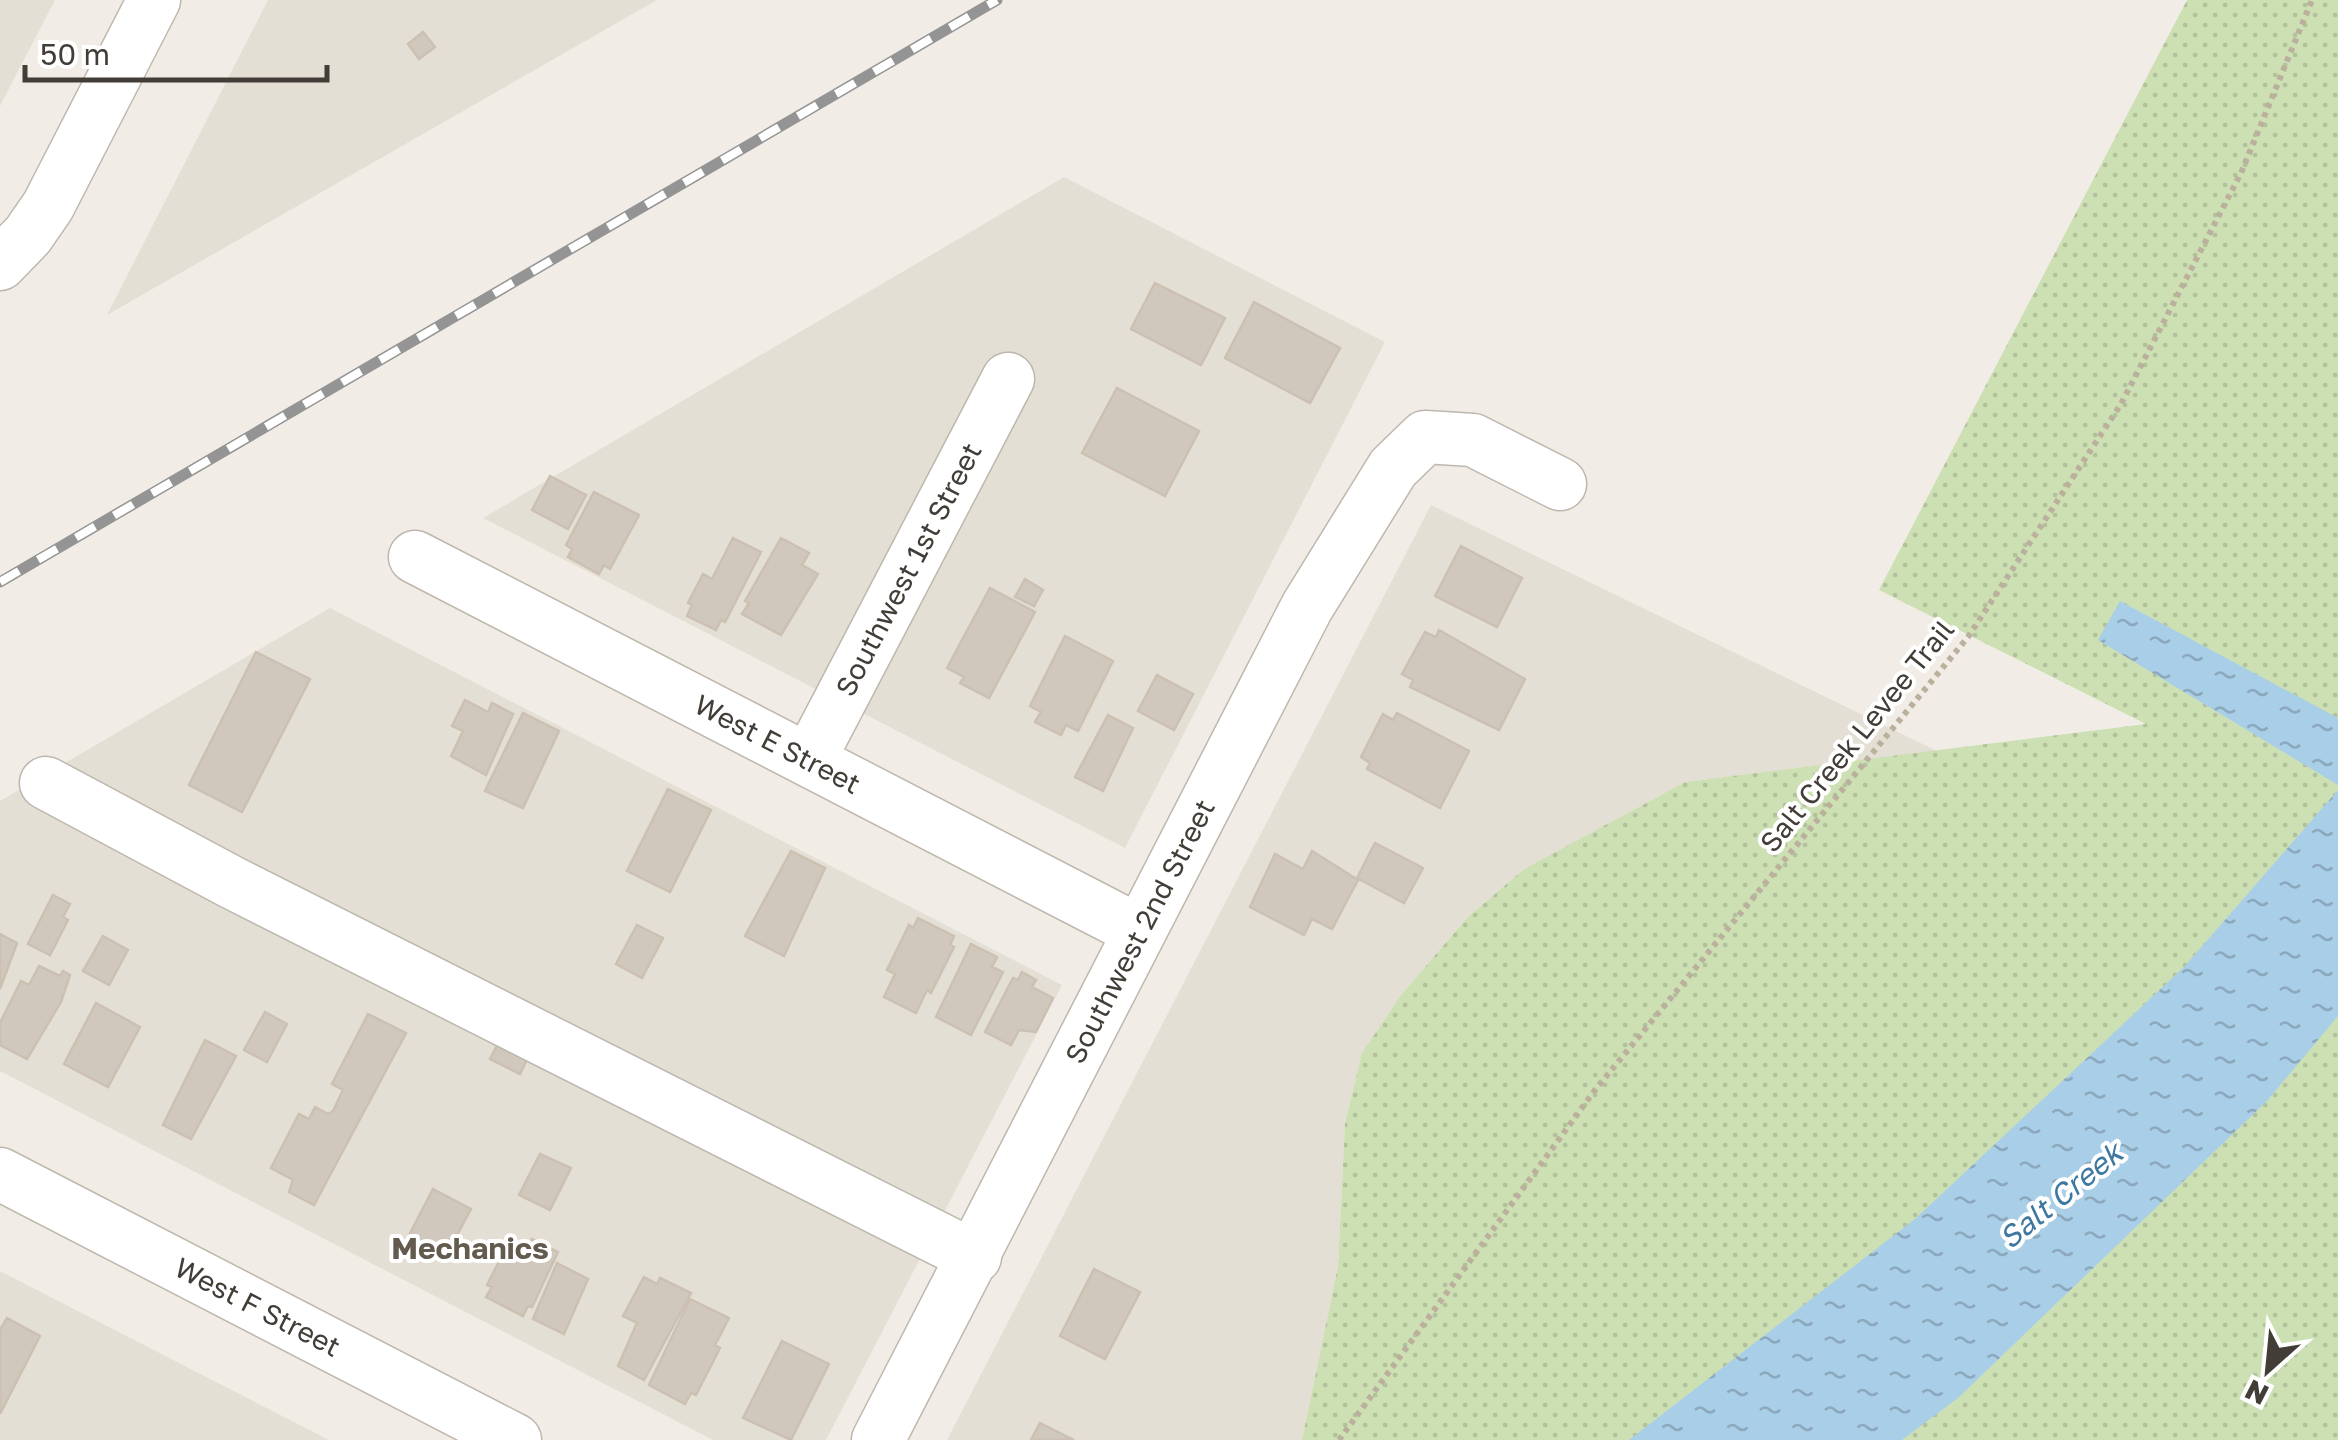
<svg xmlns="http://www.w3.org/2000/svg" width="2338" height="1440" font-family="'Golos Text',sans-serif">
  <defs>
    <pattern id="grass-dots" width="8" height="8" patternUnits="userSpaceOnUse" patternTransform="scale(2.5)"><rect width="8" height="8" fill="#cde0b3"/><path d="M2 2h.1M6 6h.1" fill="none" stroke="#b1c19b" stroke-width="1.8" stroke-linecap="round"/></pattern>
    <pattern id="water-ripples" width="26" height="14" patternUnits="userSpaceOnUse" patternTransform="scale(2.5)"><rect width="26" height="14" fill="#a9cee7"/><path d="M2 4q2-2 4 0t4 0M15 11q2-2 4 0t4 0" fill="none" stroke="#8ba8bc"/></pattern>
  </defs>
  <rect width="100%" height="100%" fill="#f1ede6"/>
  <path fill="#e4dfd4" d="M0 0H55L0 106Z
    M268 0H657L107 315Z
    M1064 177 1385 342 1125 848 483 518Z
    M1431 505 1937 751 1685 782 1524 869 1467 918 1401 995 1362 1053 1345 1123 1338 1266 1302 1440H947Z
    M330 608 1062 985 826 1440H713L0 1071V801Z
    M0 1271 329 1440H0Z"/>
  <path fill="url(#grass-dots)" d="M2187 0H2338V1440H1302L1338 1266 1345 1123 1362 1053 1401 995 1467 918 1524 869 1685 782 2146 724 1879 590Z"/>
  <path fill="url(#water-ripples)" d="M2120 601 2338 718V785L2098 640Z
    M2338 790V1016L2267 1101 1958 1398 1902 1440H1629L1915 1219 2184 967Z"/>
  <path fill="#d1c8bd" stroke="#cbc0b1" stroke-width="2.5" d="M423 32 435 47 419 59 408 44Z
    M1155 283 1225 318 1201 365 1131 329Z
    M1254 302 1340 348 1310 403 1225 358Z
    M1117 388 1199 431 1165 496 1082 453Z
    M550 476 586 495 568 529 532 510Z
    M594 492 639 515 610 569 604 565 599 574 568 557 572 549 566 545Z
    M733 538 761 552 725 622 721 620 716 630 687 616 692 605 688 603 703 574 712 579Z
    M781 538 809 553 802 565 818 574 781 635 742 614 749 603 745 601Z
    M1461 546 1522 578 1497 627 1435 596Z
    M1025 579 1043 590 1034 606 1015 597Z
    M990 588 1035 612 989 698 960 683 964 677 947 668Z
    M1439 630 1525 679 1499 730 1410 687 1413 680 1402 674 1425 632 1436 637Z
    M1065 636 1113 661 1078 731 1066 725 1061 735 1035 722 1041 712 1030 706Z
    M256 652 310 679 242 812 189 785Z
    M1157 675 1193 694 1174 730 1138 711Z
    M465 700 488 712 492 703 513 714 486 775 451 756 463 731 452 726Z
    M523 713 559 731 523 808 485 791Z
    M1397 713 1469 751 1440 808 1367 769 1370 763 1361 757 1383 714 1393 720Z
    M1108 715 1133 728 1103 791 1075 777Z
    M668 789 711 810 670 892 627 871Z
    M1375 843 1423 868 1404 903 1357 878Z
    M791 851 825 868 784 956 745 936Z
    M1312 851 1358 880 1332 929 1312 919 1304 935 1250 907 1275 854 1303 869Z
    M53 895 70 904 63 917 68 920 50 955 28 944Z
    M918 918 954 936 950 945 954 947 931 993 927 990 916 1013 884 997 895 974 887 970 909 925 913 928Z
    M637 925 663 938 642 978 616 964Z
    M0 934 17 943 0 989Z
    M103 936 128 950 109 985 83 971Z
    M971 944 997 957 992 967 1003 972 971 1035 936 1017Z
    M39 966 60 976 63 971 70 975 61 1002 27 1059 0 1045V1023L21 981 29 985Z
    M1022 972 1036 980 1032 987 1053 998 1036 1032 1019 1030 1011 1045 985 1032 1013 978 1018 980Z
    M96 1003 140 1027 108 1087 64 1064Z
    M265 1012 287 1024 267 1062 244 1050Z
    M368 1014 406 1033 314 1205 289 1192 293 1180 271 1168 299 1114 309 1119 315 1107 328 1114 333 1111 343 1090 332 1084Z
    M503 1034 532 1049 520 1074 490 1059Z
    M205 1040 236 1056 191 1139 163 1125Z
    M540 1154 571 1168 550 1210 519 1195Z
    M433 1189 471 1209 443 1261 406 1241Z
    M532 1239 558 1252 532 1307 528 1306 523 1316 486 1297 492 1287 487 1285 510 1240 527 1249Z
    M557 1263 588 1279 564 1334 533 1319Z
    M1094 1269 1140 1292 1105 1359 1060 1336Z
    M644 1277 657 1284 660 1278 691 1293 644 1380 618 1366 637 1323 623 1316Z
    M690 1299 729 1318 715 1345 720 1348 696 1395 691 1393 685 1404 649 1385Z
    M7 1318 40 1336 0 1414V1330Z
    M782 1341 829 1364 791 1440 743 1418Z
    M1040 1423 1074 1440H1031Z"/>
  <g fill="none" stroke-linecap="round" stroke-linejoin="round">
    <defs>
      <g id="minor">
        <path d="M0 264 28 235 48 206 154 0"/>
        <path id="s1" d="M415 557 1139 931"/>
        <path id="s2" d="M809 760 1008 379"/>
        <path d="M46 783 233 883 975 1257"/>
        <path id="s3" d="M0 1174 515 1440"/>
        <path id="s4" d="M878 1440 1307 607 1393 468 1425 437 1473 440 1560 484"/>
      </g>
    </defs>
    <use href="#minor" stroke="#beb7ad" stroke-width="55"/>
    <path stroke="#bbb09d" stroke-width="6" stroke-dasharray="5 5" stroke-linecap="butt" d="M1339 1440 1595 1090 1968 637 2121 404 2241 173 2312 0"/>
    <use href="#minor" stroke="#fff" stroke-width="52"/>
    <defs>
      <path id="rail" d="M0 582 997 0"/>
    </defs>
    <use href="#rail" stroke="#949494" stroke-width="11"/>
    <use href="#rail" stroke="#fff" stroke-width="8" stroke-dasharray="22" stroke-linecap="butt"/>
  </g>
  <g text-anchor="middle" stroke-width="8" stroke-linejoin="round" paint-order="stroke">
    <g font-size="28" fill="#423d36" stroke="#fff">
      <text dy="10" stroke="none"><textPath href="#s2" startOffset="215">Southwest 1st Street</textPath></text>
      <text transform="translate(1857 736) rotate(-51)" y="10">Salt Creek Levee Trail</text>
      <text dy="10" stroke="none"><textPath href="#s1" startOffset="408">West E Street</textPath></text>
      <text dy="10" stroke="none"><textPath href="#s4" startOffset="572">Southwest 2nd Street</textPath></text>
      <text dy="10" stroke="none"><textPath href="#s3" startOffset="290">West F Street</textPath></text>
    </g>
    <g font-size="30" font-style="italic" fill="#3d78a1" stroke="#fff">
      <text transform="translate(2061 1196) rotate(-39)" y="10">Salt Creek</text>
    </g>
    <g font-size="30" font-weight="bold" fill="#645b4f" stroke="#fff">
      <text x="470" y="1259">Mechanics</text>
    </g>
  </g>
  <g transform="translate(2268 1370) rotate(207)" stroke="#ffffff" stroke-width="8" paint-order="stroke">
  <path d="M0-8L18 38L0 25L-18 38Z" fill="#423d36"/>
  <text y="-15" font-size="28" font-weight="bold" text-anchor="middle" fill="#423d36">N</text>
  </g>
  <path d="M25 65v15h302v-15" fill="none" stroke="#423d36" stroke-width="5"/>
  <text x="40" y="65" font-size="30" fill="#423d36" stroke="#ffffff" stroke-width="8" paint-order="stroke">50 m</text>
</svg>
